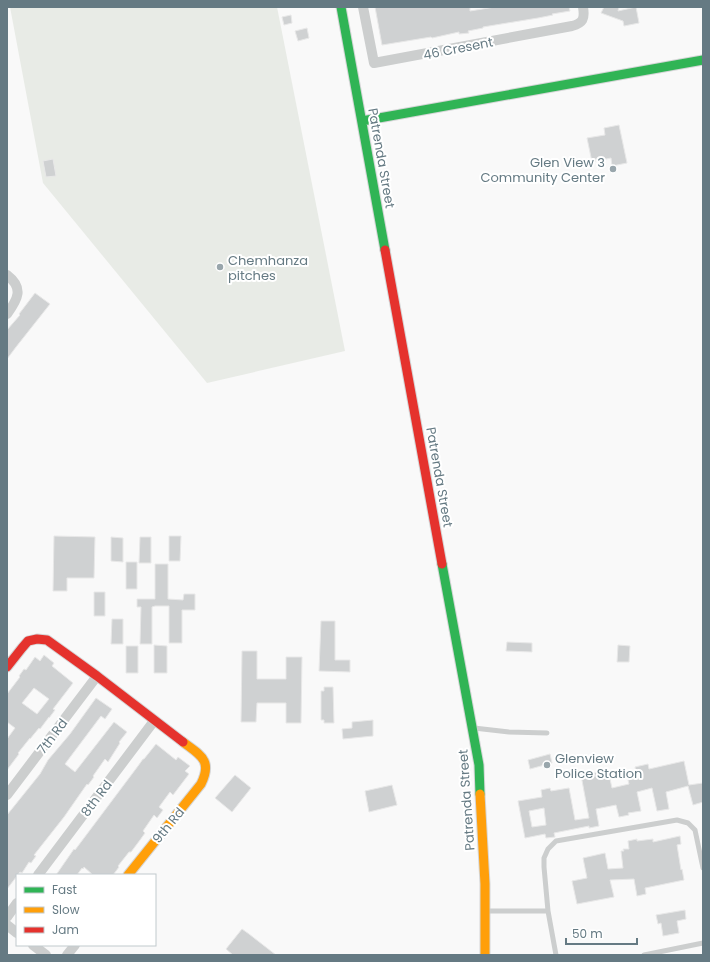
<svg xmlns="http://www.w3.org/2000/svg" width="710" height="962" font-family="Poppins,sans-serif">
  <rect width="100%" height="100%" fill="#f9f9f9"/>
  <path fill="#e8ebe6" d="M10 7H277L345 351 207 383 43 183Z"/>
  <path fill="#cfd1d2" stroke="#e8e8e8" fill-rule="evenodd" d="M375 7H470V11L495 7H569L570 11 552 14 553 15 538 18 483 27V28L468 31 469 33 459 34V32L432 38 431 37 382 45Z
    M604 7H619L618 11 636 7 639 23 624 26 623 21 601 13Z
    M291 15 292 23 284 25 282 17Z
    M307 28 309 38 298 41 295 31Z
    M619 125 627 163 612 166 611 158 592 162 587 138 605 135 604 128Z
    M53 159 56 176 46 177 43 161Z
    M35 293 50 304 16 347 7 359V330L20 315 19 314Z
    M54 536 95 537 94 578H67V591H53Z
    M169 536H181L180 561H169Z
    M111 537 123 538V562L111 561Z
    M140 537H151V563H139Z
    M126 562H137V589H126Z
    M155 564H168V599L183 600 184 594H195V610H182V643H169V606H155L152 607V644H140L141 607H137V599H155Z
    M94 592H105V616H94Z
    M112 619H123V644H111Z
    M321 621H335V660H350V672L319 671Z
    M507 642 532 643V652L506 651Z
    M154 645 167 646V673H154Z
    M618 645 630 646 629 662H617Z
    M126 646H138V673H126Z
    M242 651H257V679H286V657H302L301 723H286V703H257L256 722H241Z
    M44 655 54 663 52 666 73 683 53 709 55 710 49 718V717L40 729 39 728 30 739V738L18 753 19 754 7 770V739L15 728 7 722V694L20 677 19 676 24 669 26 670 35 657 40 661ZM34 688 49 699 37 714 22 703Z
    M324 687H333L334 723H324V720H321V691H324Z
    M96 698 112 709 105 719 101 716 65 764 75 772 114 722 127 732 119 742 120 743 108 762 105 759 93 776 94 777 88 785 87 784 64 817 34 855 36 856 31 863 29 862 22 873 20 872 7 889V815L40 774 48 760 70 734Z
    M373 720V736L343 739 342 729 352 728V722Z
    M156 744 176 760 178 757 190 766 185 771 189 774 173 795 170 792 159 807 163 810 157 818 154 815 143 831 145 833 140 840 131 852H129L118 866 119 867 113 875H93L84 867 83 869 82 868 77 875H56L74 849 75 850 138 766 143 759H144Z
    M550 754 552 763 530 769 528 760Z
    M684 761 689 785 703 783V802L693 805 688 786 666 792 669 809 657 811 652 788 637 792 641 811 628 813 629 815 619 817 616 805 596 809 599 826 589 828V826L554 833 555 837 546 838 545 834 525 838 518 801 542 797 541 790 550 788 551 791 569 788 575 820 589 818 581 775 608 770 612 788 629 784 628 780 637 778 635 767 648 764 649 769ZM544 808 546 825 532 827 529 811Z
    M235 775 251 788 232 812 215 798Z
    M392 785 397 805 369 812 365 791Z
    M680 836 681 844 677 845 681 870 682 869 684 880 645 888 646 894 637 896 634 879 610 880 614 897 577 904 572 881 587 878 583 858 605 853 608 869 623 868 621 851H624L623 849H629L628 841 637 839V841L653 839V842Z
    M685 910 686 919 677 921 679 933 663 936 661 923 658 924 656 915Z
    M242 929 249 934 276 955H233L226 949Z"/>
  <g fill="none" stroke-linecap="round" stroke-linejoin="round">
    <defs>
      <path id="fast" d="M341 7 385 250
        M362 121 703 60
        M442 564 479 765 480 794"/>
      <path id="slow" d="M480 794 485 884V955
        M128 875 201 784C213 760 200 755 183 742"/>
      <path id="jam" d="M385 250 442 564
        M7 667 22 648 28 641 37 639 47 640 97 676 183 742"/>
    </defs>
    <use href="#fast" stroke="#d5d6d7" stroke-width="11"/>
    <use href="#slow" stroke="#d5d6d7" stroke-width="11"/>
    <use href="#jam" stroke="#d5d6d7" stroke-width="11"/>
    <path stroke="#cccece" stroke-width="5" d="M474 728 509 732 547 733
      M486 911H548
      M556 955 548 911 544 867V858L548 849 556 841 677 820 688 823 695 830 703 868
      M644 955 703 943"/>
    <path stroke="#cccece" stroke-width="10" d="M363 7 374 63 572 26C583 23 585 19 583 7
      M7 275C24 288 18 299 7 314
      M7 795 97 676
      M38 875 154 721
      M7 917 17 903
      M7 925 17 933
      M33 945 46 955
      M67 955 75 945"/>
    <use href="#fast" stroke="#30b455" stroke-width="9"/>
    <use href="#slow" stroke="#ff9f0a" stroke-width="9"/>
    <use href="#jam" stroke="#e5322d" stroke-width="9"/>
  </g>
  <g fill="#99a6ac" stroke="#fff" stroke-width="1.5">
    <circle cx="613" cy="169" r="4"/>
    <circle cx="220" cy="267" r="4"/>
    <circle cx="547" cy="765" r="4"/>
  </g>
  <g text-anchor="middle" stroke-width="4" stroke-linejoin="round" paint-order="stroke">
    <g font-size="13" fill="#657a83" stroke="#fff">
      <text transform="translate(458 48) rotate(-11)" y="5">46 Cresent</text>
      <text transform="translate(382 158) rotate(80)" y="5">Patrenda Street</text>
      <text transform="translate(440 477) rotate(80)" y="5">Patrenda Street</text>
      <text transform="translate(52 736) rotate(-53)" y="5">7th Rd</text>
      <text transform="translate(96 798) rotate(-53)" y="5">8th Rd</text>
      <text transform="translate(466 800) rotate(-94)" y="5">Patrenda Street</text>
      <text transform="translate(168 825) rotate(-51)" y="5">9th Rd</text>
    </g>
    <g font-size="13" fill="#657a83" stroke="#fff" text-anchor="start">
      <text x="605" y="167" text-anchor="end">Glen View 3<tspan x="605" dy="15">Community Center</tspan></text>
      <text x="228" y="265">Chemhanza<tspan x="228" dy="15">pitches</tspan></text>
      <text x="555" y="763">Glenview<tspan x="555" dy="15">Police Station</tspan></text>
    </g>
  </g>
  <rect width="710" height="962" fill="none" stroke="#657a83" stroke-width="16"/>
  <rect x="16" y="874" width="140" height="72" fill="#ffffff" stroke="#c1cacd"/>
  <rect x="24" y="887" width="20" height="6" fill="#30b455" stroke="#c1cacd"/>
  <text x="52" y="894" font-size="12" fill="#657a83">Fast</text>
  <rect x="24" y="907" width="20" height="6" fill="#ff9f0a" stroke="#c1cacd"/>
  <text x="52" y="914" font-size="12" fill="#657a83">Slow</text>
  <rect x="24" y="927" width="20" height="6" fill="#e5322d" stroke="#c1cacd"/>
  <text x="52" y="934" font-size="12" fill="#657a83">Jam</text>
  <path d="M566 938v6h71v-6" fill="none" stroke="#657a83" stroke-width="2"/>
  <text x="572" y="938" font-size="12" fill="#657a83" stroke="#ffffff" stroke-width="3" paint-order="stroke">50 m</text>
</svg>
